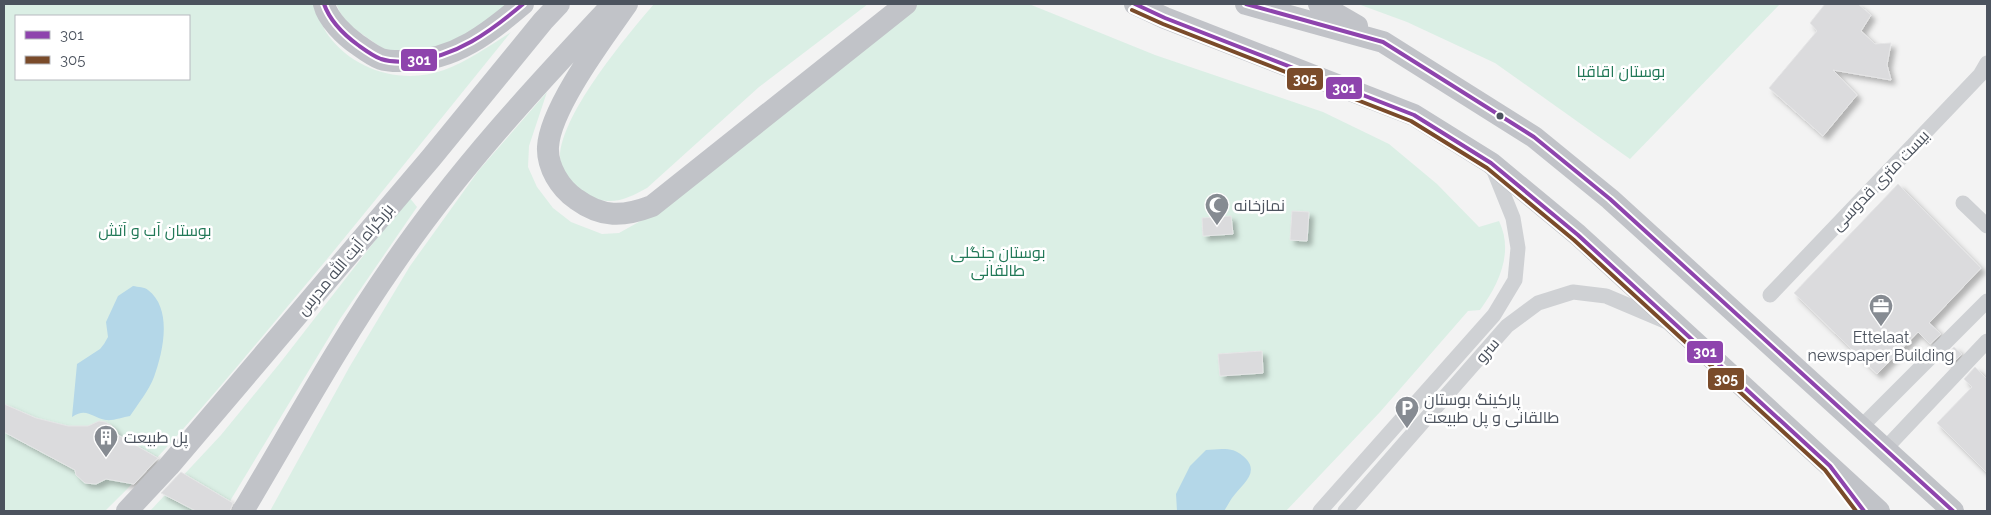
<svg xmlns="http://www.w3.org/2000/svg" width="1991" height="515" font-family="Raleway,Cairo,sans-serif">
  <defs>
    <filter id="shadow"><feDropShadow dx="4.5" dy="4.5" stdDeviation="2.5" flood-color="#0004"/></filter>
  </defs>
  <rect width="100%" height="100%" fill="#f3f3f3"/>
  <path fill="#dbefe5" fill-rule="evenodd" d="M4 4H314C317 14 322 26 328 35 354 71 403 85 444 70 468 61 489 46 511 32 430 132 350 233 267 331 215 393 163 455 105 511H4ZM16 16H189V79H16Z
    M336 4H507L487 22 454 43 393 56 345 22Z
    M654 4H868L759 87 647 188C630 197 616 205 597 199 592 197 587 197 583 193 577 187 567 178 563 170 543 134 630 32 654 4Z
    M914 4H1029L1155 55 1323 112 1389 144 1437 184 1479 227 1499 221C1514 252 1499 284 1480 310L1468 311 1380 412 1286 511H270L350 366 410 266 479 170 547 92 529 146 528 167 537 187 553 208 571 222 602 234 619 233 653 214Z
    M1358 4H1780L1630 159 1495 63 1407 22Z
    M409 197 417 207 340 319 224 511H150L221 435 280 363Z"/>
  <path fill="#b4d7e8" d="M133 286C138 287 145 287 148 290 173 309 163 352 154 377 149 390 138 404 130 416 123 417 113 421 106 420 92 418 87 407 72 417L77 364 100 349 104 344 108 337 106 322 118 296Z
    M1222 449C1231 449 1236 450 1243 456 1262 472 1242 484 1232 498 1229 502 1227 507 1224 511H1177L1176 494 1190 466 1206 450Z"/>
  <path fill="#dbdbdd" stroke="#e5e5e6" filter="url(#shadow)" d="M1825 4H1858L1871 15 1861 31 1875 44 1891 43 1887 65 1891 80 1833 70 1857 95 1823 136 1769 88 1817 31 1810 23Z
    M1898 184 1981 268 1929 323 1941 334 1930 344 1918 332 1877 374 1794 293Z
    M1292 211 1309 212 1307 241 1290 240Z
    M1231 216 1233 234 1203 236 1202 218Z
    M1954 347 1962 354 1951 365 1944 358Z
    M1262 351 1263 373 1220 376 1218 354Z
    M1975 367 1987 379V473L1937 423 1972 387 1964 379Z
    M4 404 36 418 68 426H88L99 421 105 422 111 425 116 431 118 435 158 458 134 484 106 479 96 484 85 483 76 475 75 470 4 432Z
    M181 472 233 503 230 511H196L161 493Z"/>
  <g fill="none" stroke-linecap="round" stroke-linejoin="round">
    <path stroke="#cfd1d4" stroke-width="15" d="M1963 203 1987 226
      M1770 295 1980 75 1987 63
      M1861 427 1987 301
      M1885 449 1987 341
      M1320 511 1494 315 1515 280 1518 248 1513 218 1492 166
      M1345 511 1507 326 1538 303 1573 292 1606 296 1665 321"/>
    <path stroke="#c1c3c8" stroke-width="22" d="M324 4C328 20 345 36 358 45 365 50 373 56 381 59 389 62 400 61 408 61 455 60 489 33 523 4
      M627 4C604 37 550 108 548 147 547 167 560 188 576 199 602 218 623 217 652 206L906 4
      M1135 4 1165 18 1414 115 1491 163 1578 235 1879 511
      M1246 4 1383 42 1534 137 1610 199 1953 511
      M1319 4 1357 26
      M127 511 169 466 431 158 543 21 559 4
      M243 511C292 429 338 344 393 265 457 171 534 88 612 5"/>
    <defs>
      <path id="bus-1" d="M324 4C330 21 343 34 358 45 365 50 373 56 381 59 390 62 402 62 412 61 456 57 490 32 523 4
        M1135 4 1165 18 1414 115 1491 163 1578 235 1830 466 1864 511
        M1246 4 1383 42 1534 137 1610 199 1953 511"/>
      <path id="bus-2" d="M1132 10 1163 24 1411 121 1487 168 1574 240 1825 470 1856 511"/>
    </defs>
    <use href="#bus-1" stroke="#fff" stroke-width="8"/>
    <use href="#bus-2" stroke="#fff" stroke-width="8"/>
    <use href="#bus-1" stroke="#8e44ad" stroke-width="4"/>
    <use href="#bus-2" stroke="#7a4b2a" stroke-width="4"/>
  </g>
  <defs>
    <symbol id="mosque-pin" viewBox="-11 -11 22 30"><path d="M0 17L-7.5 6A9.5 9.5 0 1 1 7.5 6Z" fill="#868b92" stroke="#fff"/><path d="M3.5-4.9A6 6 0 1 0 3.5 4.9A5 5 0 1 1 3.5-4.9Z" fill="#fff"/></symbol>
    <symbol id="office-pin" viewBox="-11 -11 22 30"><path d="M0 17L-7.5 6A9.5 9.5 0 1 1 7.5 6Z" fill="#868b92" stroke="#fff"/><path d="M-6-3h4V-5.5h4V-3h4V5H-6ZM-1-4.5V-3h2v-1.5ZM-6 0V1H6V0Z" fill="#fff"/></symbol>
    <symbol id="parking-pin" viewBox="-11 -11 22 30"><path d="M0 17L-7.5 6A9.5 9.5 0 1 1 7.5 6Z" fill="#868b92" stroke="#fff"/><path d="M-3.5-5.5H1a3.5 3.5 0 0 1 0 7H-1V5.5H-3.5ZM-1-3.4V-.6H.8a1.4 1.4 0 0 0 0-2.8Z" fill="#fff"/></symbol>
    <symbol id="building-pin" viewBox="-11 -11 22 30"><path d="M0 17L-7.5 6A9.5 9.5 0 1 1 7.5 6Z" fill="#868b92" stroke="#fff"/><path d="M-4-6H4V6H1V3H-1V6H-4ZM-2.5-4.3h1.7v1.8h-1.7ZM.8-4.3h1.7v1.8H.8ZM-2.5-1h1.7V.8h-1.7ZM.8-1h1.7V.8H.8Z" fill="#fff"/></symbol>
  </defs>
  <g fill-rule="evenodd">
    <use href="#mosque-pin" x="1203" y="191" width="28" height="38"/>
    <use href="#office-pin" x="1867" y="292" width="28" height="38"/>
    <use href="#parking-pin" x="1393" y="394" width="28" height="38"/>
    <use href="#building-pin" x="92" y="423" width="28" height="38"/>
  </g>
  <circle fill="#4c535e" stroke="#fff" stroke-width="2" cx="1500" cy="116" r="4.5"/>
  <g text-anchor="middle" stroke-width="5" stroke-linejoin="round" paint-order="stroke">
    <g font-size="16" fill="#227958" stroke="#fff">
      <text x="1621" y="77">بوستان اقاقیا</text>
      <text x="155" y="236">بوستان آب و آتش</text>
      <text x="998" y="258">بوستان جنگلی<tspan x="998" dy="18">طالقانی</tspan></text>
    </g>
    <g font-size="16" fill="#4c535e" stroke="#fff">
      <text transform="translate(1880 180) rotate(-46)" y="6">بیست متری قدوسی</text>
      <text transform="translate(345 259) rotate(-50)" y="6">بزرگراه آیت الله مدرس</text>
      <text transform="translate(1487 350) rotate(-49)" y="6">سرو</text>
    </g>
    <g font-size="16" fill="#4c535e" stroke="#fff" text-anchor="start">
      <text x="1234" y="211">نمازخانه</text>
      <text x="1881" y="343" text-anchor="middle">Ettelaat<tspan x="1881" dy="18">newspaper Building</tspan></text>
      <text x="1424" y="405">پارکینگ بوستان<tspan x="1424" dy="18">طالقانی و پل طبیعت</tspan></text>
      <text x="124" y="443">پل طبیعت</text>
    </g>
  </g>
  <g stroke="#fff" stroke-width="2">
    <rect x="400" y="48" width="38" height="24" rx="5" fill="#8e44ad"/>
    <rect x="1286" y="67" width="38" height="24" rx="5" fill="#7a4b2a"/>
    <rect x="1325" y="76" width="38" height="24" rx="5" fill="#8e44ad"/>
    <rect x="1686" y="340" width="38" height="24" rx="5" fill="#8e44ad"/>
    <rect x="1707" y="367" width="38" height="24" rx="5" fill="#7a4b2a"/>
  </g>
  <g font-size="14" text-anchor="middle" font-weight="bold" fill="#fff">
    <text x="419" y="65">301</text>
    <text x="1305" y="84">305</text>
    <text x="1344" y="93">301</text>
    <text x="1705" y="357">301</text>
    <text x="1726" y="384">305</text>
  </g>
  <rect width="1991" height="515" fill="none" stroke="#4c535e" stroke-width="10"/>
  <rect x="15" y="15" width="175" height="65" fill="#ffffff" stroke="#b7babf"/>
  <rect x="25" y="31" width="25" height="8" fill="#8e44ad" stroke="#b7babf"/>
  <text x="60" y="40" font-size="15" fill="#4c535e">301</text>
  <rect x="25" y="56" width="25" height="8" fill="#7a4b2a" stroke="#b7babf"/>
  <text x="60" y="65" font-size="15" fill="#4c535e">305</text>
</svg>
